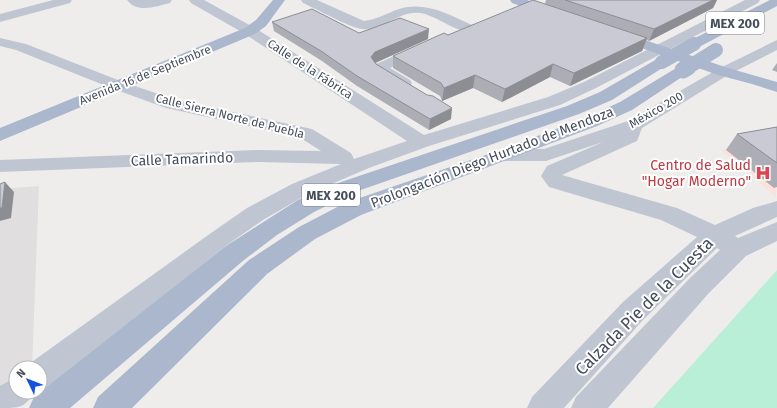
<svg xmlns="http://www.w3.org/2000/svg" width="777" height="408" font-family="'Fira Sans',sans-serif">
  <rect width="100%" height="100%" fill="#efedec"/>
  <path fill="#e0dede" d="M39 186 32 368H16V392L0 406V189Z"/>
  <path fill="#fbe2db" d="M770 139 777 151 776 197 721 150Z"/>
  <path fill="#b9efd6" d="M777 270V408H653Z"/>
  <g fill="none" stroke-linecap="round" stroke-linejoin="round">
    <path fill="#bfc6d2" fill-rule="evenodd" d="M53 0H72L70 3 0 22V14Z
      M127 0H172L170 3C157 6 137 14 127 0Z
      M189 0H204L255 28 424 135 548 97 584 82 745 0H760L758 3 596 88 560 105 429 146 369 168 308 194 263 220 227 245 51 386 40 390V368H28L29 364 211 233 247 208 292 184 341 164 258 162 0 172V160L258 150 321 151 299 137 166 108 111 88 16 50 0 46V38L26 44 123 82 176 100 312 129 351 153 354 159 407 141 245 34 191 3Z
      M301 0H317L364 21C376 20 387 13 399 9 425 1 448 14 472 25L474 28 472 31C457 34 436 15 420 13 400 10 382 31 362 29 350 28 315 8 303 3Z
      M777 40V50L728 75 642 128 637 141 562 175 677 208 715 225 753 208 777 201V217L735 236 738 238 777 222V241L746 256 708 294 608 408H571L576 397 690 278 720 250 717 248 643 320 564 408H527L532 397 623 302 697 237 661 220 549 187 541 176 547 166 603 142 546 161H504L497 159 494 155 497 151 504 149H544L628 121 718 69Z
      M421 44 426 45 428 48 426 51 390 68 410 80 412 83 410 86C398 89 387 79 377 73L373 67 376 64Z
      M16 377V392H34C25 408 20 408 0 408V386Z"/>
    <path fill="#abb7cd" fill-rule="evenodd" d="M273 0H285L266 26 255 34 0 141V128L245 28 256 20Z
      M510 0H527L557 10 559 13 557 16H549L512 3Z
      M770 0H777V6L699 47 694 48 689 47 687 44 689 41Z
      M618 31 728 68 777 82V92L752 84 718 75 613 38 611 35 613 32Z
      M662 58 667 59 669 62 667 65 612 100 579 114 355 192 314 212 277 235 244 260 70 408H29L34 397 226 246 298 200 341 182 567 106 600 92 657 59Z
      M683 65 688 67 691 70 688 73 632 110 597 126 361 215 315 239 267 274 132 408H93L98 397 249 260 299 227 345 203 497 151 585 118 620 102 678 67Z"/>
    <path stroke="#abb7cd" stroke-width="14" d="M662 62 694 44
      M687 68 716 50"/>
    <path stroke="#abb7cd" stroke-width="17" d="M683 70 688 67"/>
  </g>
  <path fill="#adaeb5" d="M546 0H717L713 8 649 41 647 40 642 51 570 86 550 77 502 102 473 88 442 101 440 96 393 68V56L448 35 545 4Z
    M272 22 359 33 428 39 375 63 451 119 429 130 357 86 322 61 274 31Z
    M777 63V72L772 70Z
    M777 127V187L774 188 726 150 737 134Z"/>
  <path fill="#8d8d94" d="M713 0H717L713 8 649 41 654 29Z
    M429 29 428 39 375 63 371 57 375 52Z
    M647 38 642 51 570 86 574 73Z
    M553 64 550 77 502 102 505 89Z
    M475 75 473 88 442 101 444 88Z
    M452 108 451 119 429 130 430 119Z
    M5 182 14 192 11 218 0 221V208Z"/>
  <path fill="#c9cad3" stroke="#8d8d94" d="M533 0 647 38 574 73 553 64 505 89 475 75 444 88 441 83 393 56 444 33 448 35Z
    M565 0H713L654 29Z
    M312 9 359 33 400 18 429 29 375 52 371 57 376 64 427 95 433 96 452 108 430 119 357 76 321 51 272 22Z
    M777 127V163L737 134Z
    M5 182 2 208H0V184Z"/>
  <defs>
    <symbol id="hospital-bare" viewBox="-9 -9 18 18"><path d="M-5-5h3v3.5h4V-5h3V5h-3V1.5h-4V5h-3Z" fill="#e0444e" stroke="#fff" stroke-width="2.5" paint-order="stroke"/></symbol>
  </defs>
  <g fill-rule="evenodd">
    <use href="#hospital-bare" x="752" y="162" width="22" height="22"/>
  </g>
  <g text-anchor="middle" stroke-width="4" stroke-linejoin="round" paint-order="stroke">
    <g font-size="12" fill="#454d5a" stroke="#fff">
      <text transform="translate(310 69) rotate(33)" y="4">Calle de la Fábrica</text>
      <text transform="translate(145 75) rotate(-22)" y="4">Avenida 16 de Septiembre</text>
      <text transform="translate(656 110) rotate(-30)" y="4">México 200</text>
      <text transform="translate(230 116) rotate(14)" y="4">Calle Sierra Norte de Puebla</text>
    </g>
    <g fill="#fff" stroke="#7d828c" stroke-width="1">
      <rect x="706" y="12" width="58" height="22" rx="3"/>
      <rect x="302" y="184" width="58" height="22" rx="3"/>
    </g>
    <g font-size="13" font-weight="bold" fill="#454d5a">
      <text x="735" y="28">MEX 200</text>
      <text x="331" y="200">MEX 200</text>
    </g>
    <g font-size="14" fill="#454d5a" stroke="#fff">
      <text transform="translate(492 157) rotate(-21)" y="5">Prolongación Diego Hurtado de Mendoza</text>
      <text transform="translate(182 159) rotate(-2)" y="5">Calle Tamarindo</text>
    </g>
    <g font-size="14" fill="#be3a42" stroke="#fff" text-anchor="end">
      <text x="751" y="170">Centro de Salud<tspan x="751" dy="16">"Hogar Moderno"</tspan></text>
    </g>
    <g font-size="17" fill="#454d5a" stroke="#fff">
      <text transform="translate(644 306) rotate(-45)" y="6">Calzada Pie de la Cuesta</text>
    </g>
  </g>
  <g transform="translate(28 380) rotate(313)"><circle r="19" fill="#ffffff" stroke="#b5b8bd"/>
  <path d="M0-3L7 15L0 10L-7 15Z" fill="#1550e1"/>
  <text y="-6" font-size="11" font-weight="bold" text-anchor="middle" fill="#454d5a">N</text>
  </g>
</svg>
